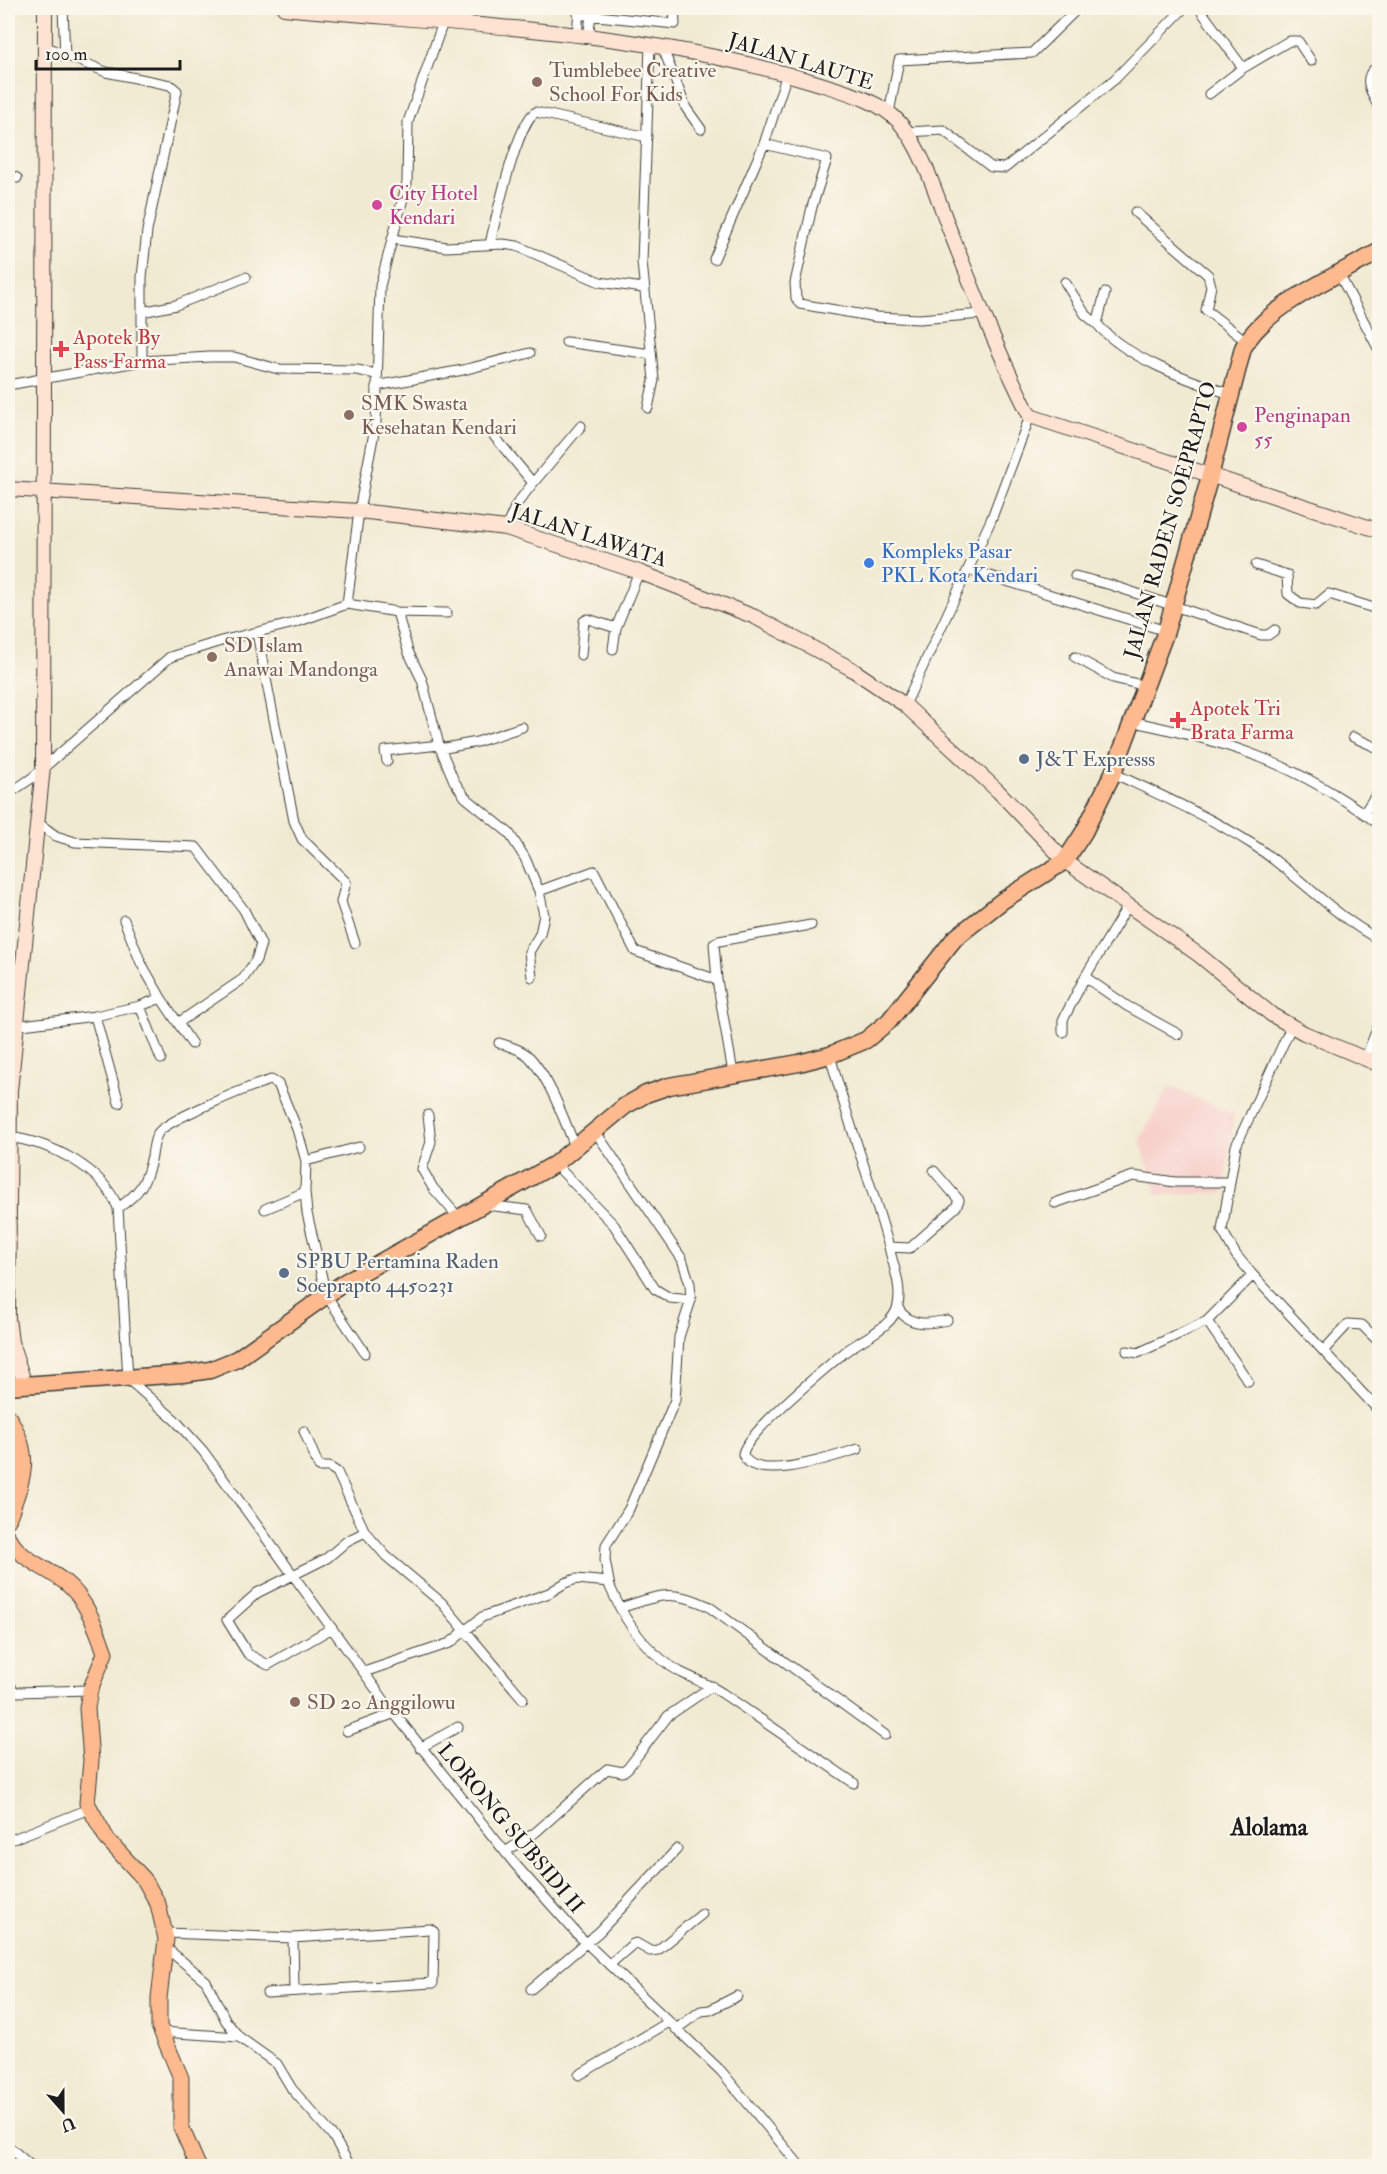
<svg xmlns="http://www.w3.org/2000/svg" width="1387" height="2174" font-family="'IM FELL Double Pica',serif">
  <rect width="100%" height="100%" fill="#fbf7ec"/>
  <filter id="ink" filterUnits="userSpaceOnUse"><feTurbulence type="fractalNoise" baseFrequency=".0167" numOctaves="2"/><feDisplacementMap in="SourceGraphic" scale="12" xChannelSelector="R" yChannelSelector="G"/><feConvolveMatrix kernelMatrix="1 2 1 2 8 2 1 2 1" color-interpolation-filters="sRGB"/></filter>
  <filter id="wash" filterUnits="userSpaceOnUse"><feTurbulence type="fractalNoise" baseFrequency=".008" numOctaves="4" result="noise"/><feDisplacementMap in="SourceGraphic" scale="24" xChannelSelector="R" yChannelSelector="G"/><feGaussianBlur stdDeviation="1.35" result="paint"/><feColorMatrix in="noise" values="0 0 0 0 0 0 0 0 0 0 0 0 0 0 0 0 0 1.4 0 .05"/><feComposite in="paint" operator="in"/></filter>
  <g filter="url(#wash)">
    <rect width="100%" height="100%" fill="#f1ead2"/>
    <path fill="#f7d0cb" d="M1169 1086 1234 1114 1224 1193 1157 1195 1140 1139Z"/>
  </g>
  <g filter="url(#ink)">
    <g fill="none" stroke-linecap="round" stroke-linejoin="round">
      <defs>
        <path id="street" d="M63 8 65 57
          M1199 8 1243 68
          M578 14 675 24 674 8
          M577 36 579 8
          M588 38 591 15
          M44 46 106 72 170 85 177 91 147 231 142 277V361
          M662 46 686 108 701 129
          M1380 65C1359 77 1372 93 1380 110
          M787 74 764 144 827 159 812 207 795 283 796 298 800 304 876 317 919 319 982 314
          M1209 94 1243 68 1289 41H1298L1311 61
          M889 113 899 60 1032 53 1078 8
          M907 132 943 130 991 167 1005 168 1115 79 1184 8
          M8 174 17 178
          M1135 212 1208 275 1211 286 1206 310 1246 341
          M392 239 447 247 503 244 517 246 600 282 643 288
          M490 244C495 221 518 119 536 112L647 137
          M714 259 764 144
          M1339 274 1380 352
          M1065 282 1085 314 1097 324
          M1105 293 1097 324C1126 358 1188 380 1230 394
          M142 312 176 305 246 277
          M566 342 651 354
          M8 385 142 361 210 357H234L278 369 357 370 376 374
          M376 386 463 370 530 353
          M648 408 654 380 642 262 650 46
          M494 436 533 483 516 505 506 528
          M533 483 581 426
          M1256 565 1287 575 1288 594 1300 603 1316 605 1329 594 1380 610
          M968 569 1166 631
          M1075 576 1111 585 1261 635H1268L1275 630
          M347 604 397 612 408 651 422 680 439 745 454 781 465 797 509 833 525 858 539 891 594 871 635 951 717 980 733 1073
          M397 612 447 613
          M257 633 294 821 302 839 346 882 341 902 355 943
          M613 649 616 628 639 572
          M581 655 584 621 588 619 616 628
          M1075 657 1113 678 1146 686
          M905 705 991 520 1030 416
          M1134 722C1232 742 1299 765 1380 825
          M1353 737 1380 749
          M440 749 477 742 522 727
          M387 761 385 751 439 745
          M1113 773C1160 795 1208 816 1252 844 1297 873 1332 915 1380 940
          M8 794 32 778 170 657 221 641 294 623 347 604 359 511 376 422 380 286 407 183 408 122 448 8
          M1364 813 1380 789
          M37 822 56 836 75 842 196 847 244 910 261 944 256 960 243 979 178 1023
          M1127 907 1085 977 1127 1006 1178 1034
          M124 920 141 963 161 998
          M532 977 529 952 540 934 544 915 539 891
          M717 980 714 944 719 941 811 925
          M140 1006 161 998 192 1044
          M95 1016 119 1103
          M14 1026 95 1016 140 1006 161 1059
          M1291 1027 1236 1146 1222 1230 1236 1255 1251 1273 1380 1412
          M1063 1032V1020L1085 977
          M499 1043C511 1047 524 1050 532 1060 552 1084 563 1118 575 1146
          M830 1055C847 1120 871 1182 889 1247 893 1265 902 1286 898 1305 894 1327 861 1339 845 1352 826 1368 745 1434 743 1454 753 1485 835 1456 858 1449
          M1365 1059 1380 1022
          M428 1115 431 1142 422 1169 433 1188 459 1218
          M595 1131 682 1259 690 1284 691 1300 679 1337 675 1400 629 1509 606 1545 605 1560 610 1587 620 1608C658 1596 670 1588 708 1606L885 1735
          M8 1137C49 1142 102 1167 118 1208L128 1379 175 1420 203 1451 386 1703 514 1863 578 1935 721 2071 800 2166
          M306 1161 359 1147
          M555 1164 614 1225 655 1289 670 1298 691 1300
          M1055 1203 1133 1176 1175 1182H1230
          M486 1205 527 1210 541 1236
          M118 1208C140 1193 146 1183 152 1156 153 1149 154 1139 158 1133 166 1120 253 1085 271 1080L278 1084 297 1129 306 1161 305 1192
          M265 1209 305 1192 307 1213 326 1295 365 1353
          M889 1247 910 1248 956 1207 959 1200 934 1171
          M898 1308C909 1327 929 1324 947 1320
          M1324 1350 1348 1324 1362 1325 1380 1343
          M1127 1351 1138 1353 1207 1321
          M1248 1381 1207 1321 1253 1275
          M304 1431 319 1467H329L337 1472 365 1532 386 1556 442 1603 523 1699
          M8 1459 25 1456
          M620 1608C634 1634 654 1657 680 1672 694 1679 708 1684 722 1693L854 1783
          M332 1628 268 1665 248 1654 227 1620 257 1593 327 1558 347 1541 365 1532
          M364 1672 450 1643 482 1617 549 1593 565 1583 576 1579 609 1582
          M8 1680 12 1689 16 1692 90 1690
          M347 1731 395 1713
          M420 1748 458 1727
          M8 1841 89 1809
          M505 1852 536 1832 607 1769 623 1772 628 1768 668 1716 712 1686
          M166 1933 293 1938 430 1929 434 1932 433 1983 267 1993
          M293 1938 294 1989
          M165 1947 206 1981 226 2021 239 2037 277 2064 292 2089 333 2136 350 2166
          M610 1964 633 1944 636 1943 650 1951 658 1950 702 1914
          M531 1989 599 1932 677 1849
          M676 2029 701 2011 710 2010 737 1996
          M161 2032 239 2037
          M579 2075 669 2022
          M8 2146 31 2166"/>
        <path id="secondary" d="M284 8C462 25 643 30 814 82 842 91 880 100 900 123 924 151 938 201 952 236 976 297 1000 357 1030 416L1380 531
          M8 489 359 511 506 528 639 572 755 617 850 668 905 705 998 791 1065 861 1199 955 1272 1015 1304 1033 1380 1065
          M25 1385 11 1342 8 1318 10 1091 43 767 45 8"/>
        <path id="primary" d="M8 1416C34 1458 23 1477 8 1520
          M8 1537C21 1561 45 1566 66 1583 86 1599 97 1629 105 1653L90 1690 87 1708 91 1761 87 1803 107 1839 144 1879 158 1904 166 1939 159 1998V2026L181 2078V2127L198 2166"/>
        <path id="highway" d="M8 1386 183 1374 210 1370 237 1359 345 1282 555 1164 625 1106 646 1094 669 1086 799 1063 830 1055 866 1040 889 1021 955 938 1002 901 1065 861 1084 832 1113 773 1166 631 1210 476 1243 348C1265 306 1338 275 1380 251"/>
      </defs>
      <use href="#street" stroke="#3c3b37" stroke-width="11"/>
      <use href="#secondary" stroke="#3c3b37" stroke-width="16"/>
      <use href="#primary" stroke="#3c3b37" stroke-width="17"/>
      <use href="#highway" stroke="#3c3b37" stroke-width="19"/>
      <use href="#street" stroke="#fff" stroke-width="9"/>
      <use href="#secondary" stroke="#fee3d2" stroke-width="14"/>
      <use href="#primary" stroke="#fcba8e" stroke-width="15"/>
      <use href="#highway" stroke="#fcba8e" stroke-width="16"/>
    </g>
  </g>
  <g fill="#8d6e63" stroke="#fbf7ec" stroke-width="2">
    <circle cx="537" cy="82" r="6"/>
    <circle cx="349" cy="415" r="6"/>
    <circle cx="212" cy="657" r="6"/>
    <circle cx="295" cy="1702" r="6"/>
  </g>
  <g fill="#d1479c" stroke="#fbf7ec" stroke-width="2">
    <circle cx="377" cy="205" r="6"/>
    <circle cx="1242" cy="427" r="6"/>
  </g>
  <g fill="#e0444e" stroke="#fbf7ec" stroke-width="2">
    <path d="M58 340h6v6h6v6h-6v6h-6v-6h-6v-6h6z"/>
    <path d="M1175 711h6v6h6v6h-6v6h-6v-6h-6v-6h6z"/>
  </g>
  <circle fill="#3f7fe0" stroke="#fbf7ec" stroke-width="2" cx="869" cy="563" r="6"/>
  <g fill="#5c6f8a" stroke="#fbf7ec" stroke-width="2">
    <circle cx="1024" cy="759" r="6"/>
    <circle cx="284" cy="1273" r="6"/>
  </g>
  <g text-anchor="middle" stroke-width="4.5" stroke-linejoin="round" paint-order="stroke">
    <g font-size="21" fill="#1c1c1c" stroke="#fbf7ec">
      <text transform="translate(801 61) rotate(17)" y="7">JALAN LAUTE</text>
      <text transform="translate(1170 520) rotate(-74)" y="7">JALAN RADEN SOEPRAPTO</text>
      <text transform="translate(589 535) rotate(18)" y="7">JALAN LAWATA</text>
      <text transform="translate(511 1828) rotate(50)" y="7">LORONG SUBSIDI II</text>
    </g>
    <g font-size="21" fill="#785e54" stroke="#fbf7ec" text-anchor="start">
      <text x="549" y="77">Tumblebee Creative<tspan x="549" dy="24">School For Kids</tspan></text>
      <text x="361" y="410">SMK Swasta<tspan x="361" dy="24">Kesehatan Kendari</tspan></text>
      <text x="224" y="652">SD Islam<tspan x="224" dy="24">Anawai Mandonga</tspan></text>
      <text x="307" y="1709">SD 20 Anggilowu</text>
    </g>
    <g font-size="21" fill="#b23c85" stroke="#fbf7ec" text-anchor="start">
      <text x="389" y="200">City Hotel<tspan x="389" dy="24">Kendari</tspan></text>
      <text x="1254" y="422">Penginapan<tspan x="1254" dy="24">55</tspan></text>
    </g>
    <g font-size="21" fill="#be3a42" stroke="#fbf7ec" text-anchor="start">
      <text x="73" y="344">Apotek By<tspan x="73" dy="24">Pass Farma</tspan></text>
      <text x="1190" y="715">Apotek Tri<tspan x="1190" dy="24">Brata Farma</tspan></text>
    </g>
    <g font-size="21" fill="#366cbe" stroke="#fbf7ec" text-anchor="start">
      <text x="881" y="558">Kompleks Pasar<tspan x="881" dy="24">PKL Kota Kendari</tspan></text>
    </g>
    <g font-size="21" fill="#4e5e75" stroke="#fbf7ec" text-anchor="start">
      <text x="1036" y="766">J&amp;T Expresss</text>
      <text x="296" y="1268">SPBU Pertamina Raden<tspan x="296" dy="24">Soeprapto 4450231</tspan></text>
    </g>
    <g font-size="24" font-weight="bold" fill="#1c1c1c" stroke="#fbf7ec">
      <text x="1269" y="1835">Alolama</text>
    </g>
  </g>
  <rect width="1387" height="2174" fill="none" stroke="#fbf7ec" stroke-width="30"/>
  <g transform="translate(63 2111) rotate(159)" stroke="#fbf7ec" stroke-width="4.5" paint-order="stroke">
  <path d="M0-4.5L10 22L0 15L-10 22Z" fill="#1c1c1c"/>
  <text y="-9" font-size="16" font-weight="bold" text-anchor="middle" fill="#1c1c1c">U</text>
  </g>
  <path d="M36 60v9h144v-9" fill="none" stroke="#1c1c1c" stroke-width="3"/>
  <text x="45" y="60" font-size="18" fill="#1c1c1c" stroke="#fbf7ec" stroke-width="4.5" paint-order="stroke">100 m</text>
</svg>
